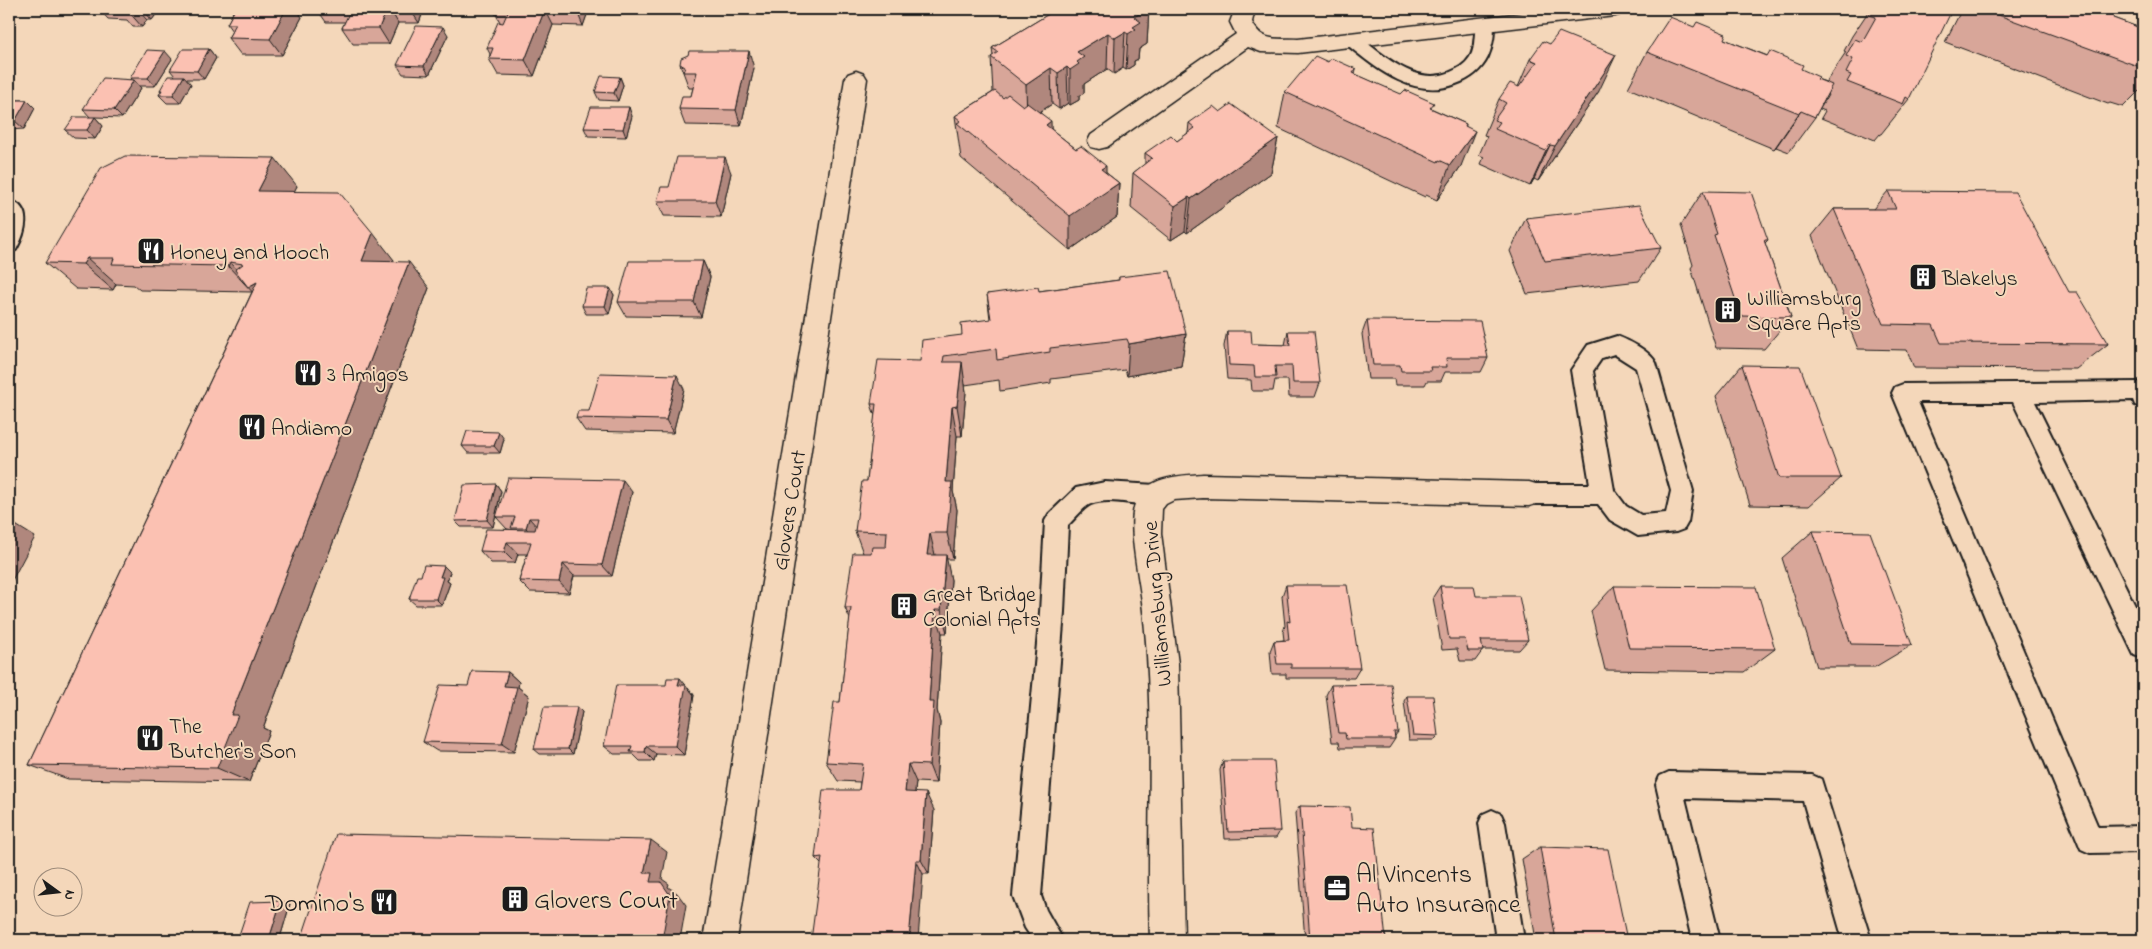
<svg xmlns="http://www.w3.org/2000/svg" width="2152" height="949" font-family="'Indie Flower',sans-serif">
  <rect width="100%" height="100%" fill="#f4d7ba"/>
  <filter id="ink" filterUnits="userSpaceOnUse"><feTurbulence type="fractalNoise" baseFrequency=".02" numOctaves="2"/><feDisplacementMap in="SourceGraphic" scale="10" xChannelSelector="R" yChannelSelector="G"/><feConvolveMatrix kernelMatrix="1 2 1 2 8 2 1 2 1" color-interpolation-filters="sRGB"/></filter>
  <g filter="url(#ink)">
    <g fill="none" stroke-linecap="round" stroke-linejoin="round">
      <defs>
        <path id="service" d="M1485 18 1491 20C1497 29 1492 48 1488 57 1481 71 1470 79 1456 84 1414 100 1377 69 1346 44L1343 40 1346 36 1352 34 1358 36C1382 54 1415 86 1448 73 1456 70 1465 65 1470 57 1477 46 1472 31 1479 20Z
          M9 200C34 207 25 234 16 250L9 253Z
          M1617 336C1630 341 1650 351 1656 363L1693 491 1688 522 1684 529 1676 532 1638 536 1610 520 1598 504H1529L1521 501 1518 494 1521 487 1529 484H1590L1571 370 1588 345ZM1614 354 1636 368 1671 491 1666 513 1641 515 1626 506 1614 490 1593 371 1602 358Z
          M2139 382 2143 384V408L2135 405 2133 400 2035 402 2143 622V658L2134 655 2013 402H1918L2098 827 2143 826V852L2090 853 2081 849 1892 393 1895 387 1903 384Z
          M1105 482 1156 485 1164 488 1167 495 1164 502C1141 510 1114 495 1091 504 1083 507 1075 519 1068 525L1064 612 1041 896 1046 910 1063 940H1033L1025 928 1013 896 1040 612 1045 521 1049 514 1076 488Z
          M1669 772 1812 775 1821 779 1871 940H1843L1803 801 1685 798 1720 940H1692L1656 785 1660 776Z
          M1492 810 1501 814 1505 823 1524 940H1496L1479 823 1483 814Z"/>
        <path id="minor" d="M1235 9H1255L1252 22C1262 43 1277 38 1298 39L1556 9H1626L1622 14 1615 16 1298 53 1261 52 1248 47 1107 147 1099 149 1091 147 1088 141 1091 135 1236 34 1230 22Z
          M856 71 864 74 867 79 737 940H703L845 79 848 74Z
          M1203 474 1529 482 1539 485 1543 494 1539 503 1529 506 1203 498 1174 500 1166 504 1162 509 1161 533 1178 664 1184 940H1150C1146 828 1156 714 1142 602 1139 578 1127 525 1135 504 1146 476 1177 476 1203 474Z"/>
      </defs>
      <use href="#service" stroke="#1c1c1c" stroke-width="4"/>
      <use href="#minor" stroke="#1c1c1c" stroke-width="3"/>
      <use href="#service" fill="#f4d7ba" fill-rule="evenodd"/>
      <use href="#minor" fill="#f4d7ba" fill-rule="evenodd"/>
    </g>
    <path fill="#d8a699" stroke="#1c1c1c" d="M99 9H160L152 20H147L142 27H133L127 20 108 19Z
      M231 9H309L307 13H301L300 15 302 17 282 55H241L228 38 232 31 227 24 233 13Z
      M317 9H424L419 23H398L389 44H353L342 28 345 22H326Z
      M493 9H589L583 26 553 25 534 76 498 75 489 59 490 54 487 48 500 22Z
      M1057 9H1149L1147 44 1139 49 1138 59 1134 61V65L1126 70 1123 68 1114 74 1107 69 1084 84V93L1079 96V100L1070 105 1068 103 1059 109 1052 104 1040 112 1051 129 1119 183 1117 217 1070 250 961 158 955 116 993 92 991 57 993 56 992 48Z
      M1870 9H1941L1909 99 1881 134H1880L1875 140 1821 118 1825 111 1820 109 1828 95 1827 94 1815 117 1789 152 1776 147 1774 149 1628 88 1647 52 1724 39 1801 69 1817 79 1826 82 1846 52 1844 51 1852 36Z
      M1962 9H2096L2113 18 2143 29V87L2123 107 2110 103 2108 104 1945 42Z
      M448 35 429 75 403 74 397 65Z
      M209 49 216 58 204 79H186L191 84 180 103H167L159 95 161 92 160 90 175 76 170 70Z
      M172 59 155 86H139L141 88 122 118 95 117 103 126 95 139 74 138 65 130 90 117 83 109 131 79 130 78Z
      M1530 59 1599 91 1538 181 1534 179 1530 186 1481 164 1484 157 1479 155 1487 136 1484 135 1499 99 1518 87Z
      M1328 62 1356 69 1355 74 1466 124 1461 166 1437 200 1426 195 1425 197 1278 128 1285 92Z
      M680 64 754 68 741 126 685 125 679 109 691 96 693 88H689Z
      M620 77 623 85 618 101 599 100 595 92Z
      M9 100H27L35 108 24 129 9 130Z
      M1220 112 1278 138 1271 173 1187 233 1185 231 1171 240 1131 208 1133 173 1145 164V153L1177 141 1188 133 1189 123Z
      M632 116 626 137 588 136 584 128Z
      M731 173 721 217 664 216 657 201 669 187Z
      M2143 177V190L2138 181Z
      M297 186 294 191 394 260 393 262 429 288 263 728 269 731 249 782 68 779 29 765 252 292 140 290 134 285 116 284 113 290 76 289 45 263Z
      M1703 191 1768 240 1765 243 1791 317 1764 349 1716 348 1691 268 1693 265 1681 225Z
      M1888 191 2069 292 2108 344 2076 369 1914 368 1907 350 1858 349 1812 236 1834 209H1873Z
      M1526 218 1661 248 1639 281 1527 294 1510 251Z
      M703 261 710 277 701 317 626 316 618 302Z
      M1119 277 1186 334 1181 366 1127 376 1125 370 1051 379V383L1000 391 999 380 965 385 966 392 962 436H957L953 491 957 510 953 559H946L951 580 947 633H942L937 710 940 723 936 783 916 782 915 792 934 810 929 874H923L821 864 815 858 859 790 860 782 838 781 826 762 840 702 850 619 845 608 863 553 855 531 867 481 875 416 871 404 920 361 962 335 990 319 987 294 1039 291 1119 280Z
      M610 288 614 295 609 314H586L582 306Z
      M1367 320 1488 358 1481 372H1445L1441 381H1427L1425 385H1395L1394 379H1368L1362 334Z
      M1227 331 1252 344 1285 345 1288 331 1320 383 1315 397H1289L1288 380H1275L1273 391H1252L1251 380 1227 379 1224 346Z
      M1742 365 1841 478 1809 506 1750 505 1716 396Z
      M684 389 673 433 585 431 576 418 589 411Z
      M504 439 500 453H468L462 446Z
      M496 484 501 491 493 527H461L455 521Z
      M632 492 612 576H574L569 593 530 592 519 581 527 554H518L515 563H491L480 551 513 530 507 529 496 517Z
      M1813 531 1912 645 1875 667H1817L1782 558Z
      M444 566 450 572 447 581 450 583 442 605H416L409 599 421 576Z
      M1286 585 1360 668 1354 678H1286V674H1272L1270 651 1274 641 1284 640 1283 632 1285 626 1282 596Z
      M1440 586 1476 596 1528 640 1519 650H1483L1475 661H1460L1457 649 1442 650 1433 597Z
      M1614 586 1775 649 1744 672 1605 670 1591 611Z
      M508 672 519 682 518 687 529 696 514 752 437 751 423 742 468 686Z
      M1331 685 1398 732 1395 736V739L1389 748H1340L1339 742H1332L1326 695Z
      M688 687 694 695 684 755 656 754 654 761H640L633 754H614L604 746Z
      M1407 696 1438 736 1434 740H1409L1404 701Z
      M582 712 573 754H540L534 749Z
      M1223 761 1280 831 1276 838 1225 839 1220 770Z
      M1300 806 1352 827 1386 940H1305L1295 813Z
      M1540 847 1627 940H1536L1522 859Z
      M281 901 290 904 280 938 249 937 239 935Z"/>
    <path fill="#b0877d" stroke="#1c1c1c" d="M129 9H137L147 20 142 27 128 11Z
      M142 9H160L152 20Z
      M286 9H298L301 13 300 15 302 17 282 55 270 39Z
      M304 9H309L307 13Z
      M387 9H390L398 23 389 44 379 28Z
      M410 9H424L419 23Z
      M545 9 553 25 534 76 525 60Z
      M576 9H589L583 26Z
      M1147 9H1149L1147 44 1139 49 1138 59 1134 61V65L1126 70 1128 34 1134 17Z
      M443 27 448 35 429 75 424 66Z
      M1125 32 1123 68 1114 74 1115 38Z
      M1108 33 1107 69 1084 84V93L1079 96V100L1070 105V70L1077 52Z
      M209 49 216 58 204 79 197 71Z
      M165 51 172 59 155 86 148 78Z
      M749 51 754 68 741 126 736 110Z
      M1616 55 1599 91 1538 181 1555 146Z
      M1067 67 1068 103 1059 109 1058 73Z
      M1051 68 1052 104 1027 120 1026 85Z
      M184 76 191 84 180 103 173 95Z
      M620 77 623 85 618 101 614 93Z
      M134 80 141 88 122 118 114 110Z
      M27 100 35 108 24 129 15 121Z
      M629 107 632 116 626 137 623 129Z
      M1801 111 1776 147 1774 149 1799 113Z
      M95 117 103 126 95 139 87 130Z
      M1051 121 1052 156 1046 125Z
      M1475 131 1461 166 1437 200 1450 165Z
      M1278 138 1271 173 1187 233 1191 199Z
      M1550 145 1534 179 1530 186 1546 151Z
      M725 157 731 173 721 217 715 201Z
      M275 158 297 186 281 218 258 191Z
      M1106 166V192L1119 183 1117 217 1070 250V216L1101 169Z
      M1189 197 1185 231 1171 240 1175 206Z
      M373 233 394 260 383 287 362 261Z
      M87 258 116 284 113 290 83 264Z
      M703 261 710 277 701 317 694 302Z
      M230 262 252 285 257 282 272 313 228 266Z
      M409 262 429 288 263 728 269 731 249 782 217 768 231 715Z
      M610 288 614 295 609 314 605 306Z
      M1186 334 1181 366 1127 376 1129 344Z
      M962 362 966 392 962 436 957 406Z
      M677 375 684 389 673 433 666 420Z
      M952 407 957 436 953 491 957 510 953 559 947 533 946 482Z
      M499 432 504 439 500 453 494 446Z
      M623 480 632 492 612 576 602 565Z
      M496 484 501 491 493 527 487 520Z
      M529 518 540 530 537 540 526 528Z
      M14 524 35 537 9 586V534Z
      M930 533 936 559 927 555Z
      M507 542 518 554 515 563 504 552Z
      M946 555 951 580 947 633 941 610Z
      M563 564 574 576 569 593 559 582Z
      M444 566 450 572 447 581 450 583 442 605 436 599 440 577Z
      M935 610 942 633 937 710 940 723 936 783 929 765V702Z
      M508 672 519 682 518 687 529 696 514 752 502 744 504 686Z
      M680 678 694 695 684 755 675 746 678 685Z
      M577 707 582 712 573 754 568 749Z
      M646 746 656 754 654 761 645 752Z
      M908 764 916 782 913 809 905 792Z
      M926 793 934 810 929 874 921 860Z
      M651 840 667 852 662 879 669 884 668 887 677 893 686 905 680 940H662L650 882 644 873Z
      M916 860 923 874 918 940H909Z
      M281 901 290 904 280 938 270 936Z"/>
    <path fill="#fbc1b2" stroke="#1c1c1c" d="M120 9H129L128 11 119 10Z
      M235 9H286L270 39 228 38 236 24H227Z
      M351 9H387L379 28H342Z
      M509 9H545L525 60 489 59 493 48H487L498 22 503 23Z
      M1057 9H1147L1134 17 1141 22 1133 27 1136 29 1128 34 1125 32 1115 38 1108 33 1077 52 1084 57 1077 62 1079 64 1070 70 1067 67 1058 73 1051 68 1026 85 991 57 998 52 992 48Z
      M1872 9H1941L1951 12 1909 99 1906 97 1903 104 1847 82 1851 75 1846 73 1853 59 1846 56 1855 39 1862 42 1876 17 1869 15Z
      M1982 9H2096L2114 15 2113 18 2143 29V68Z
      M1670 17 1694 27 1697 22 1726 34 1724 39 1767 56 1770 51 1803 65 1801 69 1819 77 1817 79 1832 85 1815 117 1801 111 1799 113 1647 52Z
      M416 26 443 27 424 66 397 65Z
      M1559 32 1616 55 1555 146 1550 145 1546 151 1495 129 1500 122 1494 120 1506 103 1499 99 1510 83 1519 87 1537 62 1530 59 1543 41 1550 44Z
      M183 49H209L197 71 170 70Z
      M147 50 165 51 148 78H130Z
      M689 51H749L736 110 679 109 682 96H691L697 72H683L685 67 680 64 681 58 688 55Z
      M1315 56 1328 62 1331 58 1356 69 1353 73 1401 94 1405 90 1434 103 1430 108 1466 124 1465 126 1475 131 1450 165 1439 160 1438 162 1285 92Z
      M168 76H184L173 95H159L162 90H160Z
      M601 76 620 77 614 93 595 92Z
      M103 78 134 80 114 110 83 109Z
      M995 91 1003 98 1008 94 1023 106 1027 103 1051 121 1046 125 1076 149 1081 146 1106 166 1101 169 1119 183 1070 216 957 123 961 121 955 116Z
      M9 100H27L15 121H9Z
      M1231 104 1278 138 1191 199 1189 197 1175 206 1133 173 1152 158 1145 153 1171 135 1177 141 1195 128 1189 123 1213 106 1220 112Z
      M591 107H629L623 129 584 128Z
      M74 117H95L87 130H65Z
      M125 156 275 158 258 191 339 192 373 233 362 261 409 262 231 715H238L217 768 29 765 257 282 248 287 235 270 243 264 230 262 228 266 112 264 114 258H87L83 264 45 263 101 168Z
      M677 157H725L715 201H657L661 187H669Z
      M1703 191 1751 192 1768 240H1764L1791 317 1741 316 1714 235 1717 234Z
      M1888 191 2015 192 2069 292H2077L2108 344 1941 343 1933 325 1883 324 1834 209H1896Z
      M1639 205 1661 248 1545 261 1526 218Z
      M629 261H703L694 302H618Z
      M1170 271 1186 334 1129 344 1127 339 1050 348V352L997 360 996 349 944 356 943 362H962L957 406 952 407 946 482H952L947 533H930L927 555H946L941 610H935L929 702H934L929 765 908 764 905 792 926 793 921 860H916L909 940H811L822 857 815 858 823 790H859L863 764 826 762 834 702H840L851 608H845L853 553H871L872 547H886L887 532 855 531 862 481H867L876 404H871L878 360 920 361 922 340 962 335 961 323 991 319 987 294 1038 287 1039 291 1119 280V277Z
      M586 288H610L605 306H582Z
      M1367 320 1480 321 1488 358H1446L1447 367H1430L1431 371H1401L1400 365H1373Z
      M1227 331H1251L1252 344 1290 345 1288 331H1314L1320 383H1293L1292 366H1275L1276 377H1255L1254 366 1229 365Z
      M1742 365 1800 366 1841 478H1779Z
      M600 373 677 375 666 420 576 418 578 411H589Z
      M467 431 499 432 494 446H462Z
      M508 478 623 480 602 565 563 564 559 582 519 581 531 542H507L504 552 480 551 486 529 535 530 538 518H529L526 528H511L515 517H496Z
      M496 484 487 520 455 521 464 485Z
      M9 524H14L9 534Z
      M1813 531 1870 532 1912 645 1851 644Z
      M424 565 444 566 440 577H443L436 599H409L417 576H421Z
      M1286 585H1347L1360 668H1291V664H1277L1274 641 1289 640 1287 621 1290 622Z
      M1440 586H1474L1476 596H1519L1528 640H1481L1483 651H1468L1465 639H1449Z
      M1614 586 1756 587 1775 649 1629 648Z
      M472 671 508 672 504 686 517 687 502 744 423 742 440 685 468 686Z
      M667 678H680L678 685H686L675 746H646L645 752H630L632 746H604L616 685H666Z
      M1391 684 1398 732H1394L1395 739H1346L1345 733H1338L1331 685Z
      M1407 696H1433L1438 736 1413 735Z
      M544 707H577L568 749H534Z
      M1223 761H1274L1280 831 1228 832Z
      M1300 806 1350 807 1352 827 1374 828 1386 940H1310Z
      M336 834 651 840 644 873H652L650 882H661L670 895 662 940H301Z
      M1540 847 1608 849 1627 940H1556Z
      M281 901 270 936 239 935 250 902Z"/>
  </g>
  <defs>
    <symbol id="restaurant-square" viewBox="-11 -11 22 22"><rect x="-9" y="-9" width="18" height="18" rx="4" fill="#1c1c1c" stroke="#f4d7ba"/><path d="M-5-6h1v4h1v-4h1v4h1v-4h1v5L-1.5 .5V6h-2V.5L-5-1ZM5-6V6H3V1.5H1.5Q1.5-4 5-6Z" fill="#fff"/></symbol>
    <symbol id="building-square" viewBox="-11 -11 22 22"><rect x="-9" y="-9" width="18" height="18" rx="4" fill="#1c1c1c" stroke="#f4d7ba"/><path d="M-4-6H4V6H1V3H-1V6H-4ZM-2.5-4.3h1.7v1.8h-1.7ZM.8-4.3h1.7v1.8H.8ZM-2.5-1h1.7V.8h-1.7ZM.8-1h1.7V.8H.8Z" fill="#fff"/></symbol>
    <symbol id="office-square" viewBox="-11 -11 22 22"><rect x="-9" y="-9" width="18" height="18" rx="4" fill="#1c1c1c" stroke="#f4d7ba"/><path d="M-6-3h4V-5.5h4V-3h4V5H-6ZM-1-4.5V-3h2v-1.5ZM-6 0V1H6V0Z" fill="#fff"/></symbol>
  </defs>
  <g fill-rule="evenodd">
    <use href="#restaurant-square" x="135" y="235" width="32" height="32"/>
    <use href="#building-square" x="1907" y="261" width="32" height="32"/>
    <use href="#building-square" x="1712" y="294" width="32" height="32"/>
    <use href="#restaurant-square" x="292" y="357" width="32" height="32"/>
    <use href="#restaurant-square" x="236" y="411" width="32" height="32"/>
    <use href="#building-square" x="888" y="590" width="32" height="32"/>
    <use href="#restaurant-square" x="134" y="722" width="32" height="32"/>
    <use href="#office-square" x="1321" y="872" width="32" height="32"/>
    <use href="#building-square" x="499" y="883" width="32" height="32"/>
    <use href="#restaurant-square" x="368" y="886" width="32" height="32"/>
  </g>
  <g text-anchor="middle" stroke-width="4" stroke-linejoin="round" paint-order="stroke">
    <g font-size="22" fill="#1c1c1c" stroke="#f4d7ba" text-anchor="start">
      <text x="170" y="259">Honey and Hooch</text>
      <text x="1942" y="285">Blakelys</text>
      <text x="1747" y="305">Williamsburg<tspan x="1747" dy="25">Square Apts</tspan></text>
      <text x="327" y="381">3 Amigos</text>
      <text x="271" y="435">Andiamo</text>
      <text x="923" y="601">Great Bridge<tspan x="923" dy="25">Colonial Apts</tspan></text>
      <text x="169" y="733">The<tspan x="169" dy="25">Butcher's Son</tspan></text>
    </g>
    <g font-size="22" fill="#1c1c1c" stroke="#f4d7ba">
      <text transform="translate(788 510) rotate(-81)" y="8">Glovers Court</text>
      <text transform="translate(1156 604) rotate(-95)" y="8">Williamsburg Drive</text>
    </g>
    <g font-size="26" fill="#1c1c1c" stroke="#f4d7ba" text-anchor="start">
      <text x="1356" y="882">Al Vincents<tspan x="1356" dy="30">Auto Insurance</tspan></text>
      <text x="534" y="908">Glovers Court</text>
      <text x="365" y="911" text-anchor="end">Domino's</text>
    </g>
  </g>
  <rect width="2152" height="949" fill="none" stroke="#f4d7ba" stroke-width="30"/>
  <rect x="15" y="15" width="2122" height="919" fill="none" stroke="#1c1c1c" stroke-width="2" filter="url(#ink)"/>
  <g transform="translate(58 892) rotate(105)"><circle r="24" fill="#f4d7ba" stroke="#9e8c7b"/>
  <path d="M0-4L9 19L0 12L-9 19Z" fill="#1c1c1c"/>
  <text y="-8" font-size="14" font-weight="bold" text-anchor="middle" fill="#1c1c1c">N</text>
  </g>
</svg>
